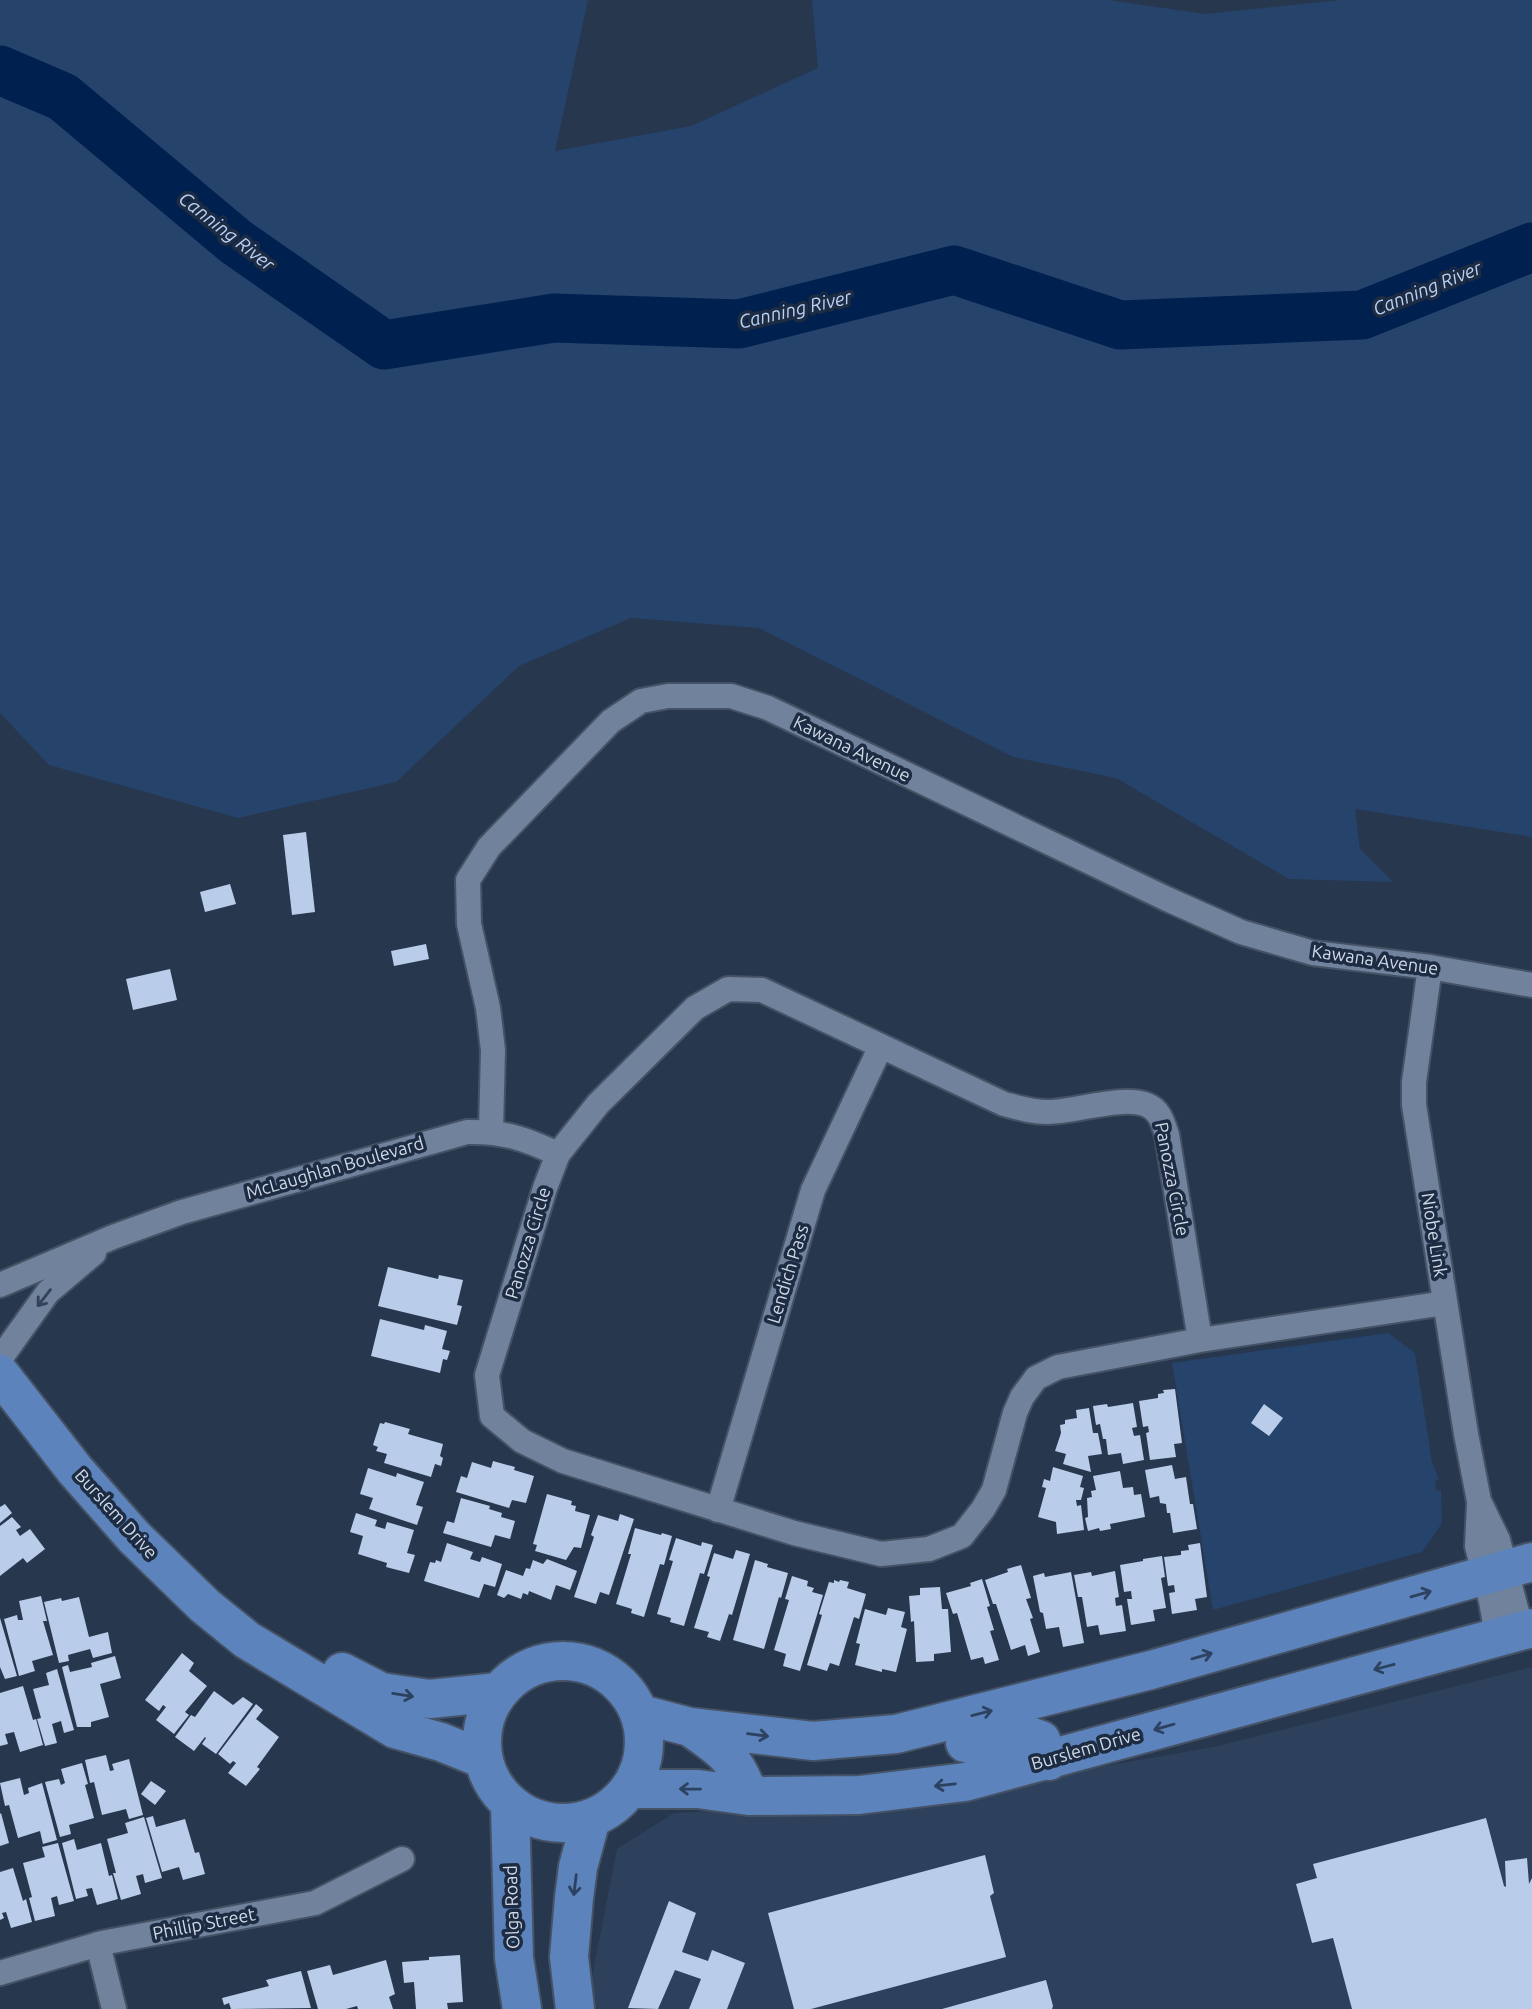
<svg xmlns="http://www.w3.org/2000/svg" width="1532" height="2009" font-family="Ubuntu,sans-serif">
  <rect width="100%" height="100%" fill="#27374d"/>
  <path fill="#2d415d" d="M1532 1667V2009H589L587 2002 617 1849 674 1813 909 1801 1218 1746Z"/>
  <path fill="#26436c" d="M0 0H588L555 151 691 126 818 68 812 0H1108L1205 14 1341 0H1532V837L1355 809 1360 849 1393 882 1289 879 1116 778 1013 757 759 628 631 618 519 666 396 782 238 818 49 765 0 713Z
    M1388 1333 1415 1353 1432 1462 1439 1479 1435 1481 1437 1491 1441 1490 1442 1522 1440 1526 1422 1552 1213 1610 1172 1363Z"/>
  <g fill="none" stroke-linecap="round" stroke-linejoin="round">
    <path stroke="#00204f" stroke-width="49" d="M0 70 63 97 236 242 384 345 554 318 739 324 954 270 1120 325 1362 315 1532 247"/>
  </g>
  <path fill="#b9cce9" d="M306 832 315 912 292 915 283 835Z
    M230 884 236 904 205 912 200 892Z
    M426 944 429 959 394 966 391 951Z
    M170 969 177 1000 133 1010 126 979Z
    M388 1267 438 1279 439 1275 463 1280 457 1305 462 1306 457 1325 378 1306Z
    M380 1319 424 1330 425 1325 447 1331 442 1349 450 1351 447 1360 443 1359 440 1373 371 1356Z
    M1175 1389 1182 1443 1174 1444 1176 1457 1150 1460 1146 1433 1149 1432 1148 1426 1143 1427 1139 1401 1158 1398V1394L1164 1393 1163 1390Z
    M1133 1403 1137 1427 1132 1428 1134 1436 1140 1435 1144 1460 1123 1464 1121 1453 1108 1455 1106 1439H1103L1100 1424 1096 1425 1093 1406 1107 1404 1108 1407Z
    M1264 1404 1283 1418 1269 1436 1251 1423Z
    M1089 1408 1093 1433H1098L1102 1454 1088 1456 1091 1472 1063 1464 1066 1454 1055 1451 1061 1433 1060 1425 1065 1424V1420L1077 1418 1076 1410Z
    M385 1422 410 1429 408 1434 443 1444 440 1456 443 1458 441 1466 435 1464 431 1477 384 1463 387 1454 376 1451 378 1447 373 1445 380 1423 384 1424Z
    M493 1461 515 1467 514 1470 534 1476 526 1503 512 1500 509 1508 456 1492 461 1476 467 1478 472 1462 491 1468Z
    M1172 1465 1175 1479 1186 1477 1190 1504H1193L1197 1529 1173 1533 1170 1513H1167L1166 1504 1160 1503 1159 1496 1150 1498 1145 1470Z
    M1053 1467 1083 1476 1080 1487 1084 1488 1081 1500H1076L1077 1506 1081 1505 1084 1530 1057 1534 1056 1522 1038 1517 1046 1488 1042 1487 1044 1479 1050 1481Z
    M368 1468 396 1477 397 1473 424 1482 416 1505 423 1507 417 1525 369 1509 373 1498 360 1494Z
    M1120 1471 1123 1488 1133 1487 1134 1495 1141 1494 1145 1517 1110 1524 1111 1529 1100 1531 1099 1528 1088 1531 1085 1518 1088 1517 1087 1498 1092 1497 1091 1491 1096 1490 1093 1476Z
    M547 1494 572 1501 571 1505 576 1506 575 1511 590 1515 581 1548 574 1547 566 1560 535 1551 537 1545 533 1544Z
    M461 1498 490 1506 489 1509 502 1513 501 1517 515 1521 510 1539 495 1535 491 1547 443 1533 447 1521 454 1523Z
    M5 1504 12 1513 0 1523V1507Z
    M356 1513 377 1520 375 1526 385 1529 387 1522 414 1530 407 1553 415 1555 409 1573 386 1567 387 1563 358 1554 363 1536 350 1532Z
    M620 1514 634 1519 609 1595 600 1592 596 1604 574 1597 594 1537 591 1535 598 1515 618 1521Z
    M12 1517 21 1527 16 1530 20 1536 30 1529 45 1549 27 1563 23 1558 0 1576V1526Z
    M635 1528 661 1535 662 1533 672 1536 664 1565 660 1564 644 1617 631 1613 632 1609 616 1604 631 1554H628Z
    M676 1538 701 1546 702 1542 713 1545 704 1574 700 1573 684 1626 670 1622 671 1618 657 1614 673 1561 669 1560Z
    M447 1543 473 1552 470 1559 480 1562 482 1557 502 1564 495 1587 484 1584 479 1598 424 1581 430 1562 435 1563 436 1560 441 1562Z
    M1200 1543 1207 1597 1195 1599 1197 1610 1172 1614 1169 1593 1175 1592 1174 1585 1168 1586 1164 1557 1181 1555V1551L1189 1550 1188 1545Z
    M736 1550 750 1554 732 1615 729 1614 720 1641 707 1637 709 1632 694 1628 710 1577 707 1576 714 1553 733 1559Z
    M1162 1556 1165 1577 1161 1578 1166 1608 1153 1610 1155 1621 1131 1625 1127 1599H1132L1131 1591 1124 1592 1120 1565 1143 1561V1559Z
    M547 1559 577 1571 570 1590 556 1585 551 1600 529 1591 528 1595 523 1593 521 1599 508 1594 504 1598 497 1595 506 1570 523 1576 526 1568 530 1569 533 1560 543 1564Z
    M755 1560 768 1564 767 1567 788 1573 781 1598 779 1597 764 1649 733 1640Z
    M1021 1565 1031 1598 1026 1599 1033 1618 1030 1619 1040 1652 1028 1656 1025 1645 1011 1650 996 1604H993L985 1580 1008 1572 1007 1569Z
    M1115 1571 1119 1597 1115 1598 1116 1606 1122 1605 1126 1631 1100 1635 1098 1625 1087 1627 1082 1597H1078L1074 1575 1091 1572 1092 1576Z
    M1071 1572 1084 1643 1063 1647 1059 1627 1046 1629 1043 1613 1040 1612 1033 1576 1044 1573 1045 1577Z
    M792 1576 808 1581 807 1586 814 1588 812 1592 823 1595 800 1671 783 1666 786 1654 774 1650 789 1600 785 1599Z
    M982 1579 990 1606 987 1607 994 1630 990 1631 999 1660 985 1664 983 1657 971 1660 957 1613 953 1614 946 1593 971 1586 970 1583Z
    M834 1580 839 1582 840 1580 849 1582 847 1588 866 1594 859 1619 854 1617 839 1666 830 1663 827 1671 807 1665 822 1615 819 1614 829 1582 834 1583Z
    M940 1587 942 1609H948L951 1652 934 1654V1661L916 1662 914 1621 911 1622 909 1596 920 1595V1588Z
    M41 1596 47 1621H43L53 1655 32 1661 35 1671 19 1676 4 1619 17 1615 18 1620H23L19 1601Z
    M79 1597 89 1637 108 1632 112 1653 93 1658 90 1649 68 1655 69 1661 59 1663 44 1602 61 1598 62 1601Z
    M888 1608 905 1612 901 1627 907 1629 896 1672 882 1669V1672L855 1665 860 1644 856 1643 865 1609 886 1615Z
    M0 1618 17 1676 5 1679 0 1667Z
    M182 1653 194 1663 189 1671 207 1686 185 1712 189 1715 174 1734 156 1720 166 1707 163 1705 159 1711 145 1700Z
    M115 1656 121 1678 100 1684 109 1717 91 1722V1727H77L62 1667 68 1665 70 1672 92 1667 91 1663Z
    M57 1669 74 1730 64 1733 61 1721 52 1724 57 1743 45 1746 37 1719 41 1718 33 1689 49 1685 46 1673Z
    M23 1686 33 1720 36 1719 43 1745 20 1752 14 1732 5 1734 8 1744 0 1746V1693Z
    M214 1691 233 1705 243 1697 253 1704 216 1754 202 1744 206 1738 205 1737 194 1751 175 1737 191 1715 195 1717Z
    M256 1704 263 1710 256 1719 279 1737 257 1767 260 1769 246 1786 228 1773 236 1763 233 1761 230 1764 218 1754Z
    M106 1755 110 1771 114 1770 112 1764 129 1759 143 1815 129 1819 126 1809 102 1815 94 1782 90 1783 85 1760Z
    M82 1763 88 1784 85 1785 94 1818 69 1825 71 1834 60 1837 45 1782 59 1779 61 1785 65 1783 61 1769Z
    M20 1778 24 1795 29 1793 28 1788 42 1783 57 1840 43 1844 40 1831 18 1838 9 1805 5 1806 0 1783Z
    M151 1781 166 1791 155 1805 141 1794Z
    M1 1813 9 1843 0 1846V1814Z
    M153 1816 156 1827 185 1819 195 1853 199 1852 205 1874 183 1880 179 1867 162 1872 146 1818Z
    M144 1817 162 1878 145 1883 143 1874 136 1876 141 1894 121 1900 113 1873H116L107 1839 128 1833 125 1823Z
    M1486 1818 1504 1886 1506 1887 1505 1861 1527 1858 1529 1884 1532 1878V2009H1352L1333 1938 1312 1943 1296 1884 1317 1878 1313 1864Z
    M74 1839 77 1850 101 1843 109 1876 112 1875 118 1899 97 1905 92 1888 86 1889 88 1896 76 1899 62 1843Z
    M58 1843 74 1901 59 1905 57 1896 51 1898 55 1916 35 1921 29 1898 32 1897 23 1863 45 1857 42 1847Z
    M985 1855 994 1893 990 1896 1006 1957 811 2009H794L768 1913Z
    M13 1868 23 1901 26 1899 32 1922 11 1928 6 1912 2 1913 4 1918 0 1920V1872Z
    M669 1901 696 1913 682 1952 708 1961 712 1950 745 1963 727 2009H689L701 1979 675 1970 658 2009 628 2008Z
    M460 1955 463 2002 447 2003 448 2009H416L414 1982 404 1983 402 1962 429 1960V1957Z
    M386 1960 395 1994 389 1997 393 2009H358L357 2006 346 2009H318L307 1971 330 1965 333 1975Z
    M301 1971 311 2008 231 2009 229 2003 224 2005 222 1998 269 1986 266 1980Z
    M1046 1980 1053 2006 1052 2009H942Z"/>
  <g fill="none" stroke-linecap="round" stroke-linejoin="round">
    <defs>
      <path id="street" d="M1430 967 1414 1082V1105L1466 1434 1479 1501 1498 1540 1522 1631
        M491 1131 493 1050 488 1008 469 924 468 880 489 847 611 721 641 701 668 696H731L768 708 1167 899 1241 932 1313 953 1430 967 1532 985
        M0 1285 113 1237 182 1212 467 1132C504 1131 525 1139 558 1154
        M1200 1340 1167 1135C1163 1123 1160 1110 1147 1105 1122 1095 1075 1112 1048 1112 1032 1112 1019 1108 1004 1104L762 990 728 989 695 1008 598 1104 558 1154 545 1188 487 1375 492 1416 522 1441 563 1461 794 1533 881 1554 929 1549 962 1536 983 1509 994 1490 1015 1413 1022 1397 1036 1378 1058 1367 1200 1340 1445 1303
        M0 1359 48 1292 94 1253
        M1479 1505 1477 1546 1491 1601 1497 1636
        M718 1510 813 1190 881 1046
        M98 1944 114 2009
        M0 1973 102 1943 315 1903 402 1859"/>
      <path id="primary" d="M0 1374 75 1470 134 1537 205 1606 247 1640 395 1729 441 1742 483 1759
        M482 1742a81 81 0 1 1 162 0a81 81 0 1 1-162 0Z
        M342 1672 381 1692 430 1699 498 1692
        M640 1714 690 1727 813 1741 896 1734 1151 1670 1532 1562
        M690 1727C723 1750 735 1757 749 1796
        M965 1743 1014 1730 1041 1740 1049 1761
        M630 1789H698L749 1796 859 1795 965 1782 1532 1628
        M510 1805 514 1958 522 2009
        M575 2009 569 1957 574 1898 578 1867 591 1819"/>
    </defs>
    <use href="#street" stroke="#455265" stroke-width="28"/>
    <use href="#primary" stroke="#455265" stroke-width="42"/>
    <use href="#street" stroke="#70829c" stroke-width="24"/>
    <use href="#primary" stroke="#5c83bb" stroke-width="38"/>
  </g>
  <defs><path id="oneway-shaft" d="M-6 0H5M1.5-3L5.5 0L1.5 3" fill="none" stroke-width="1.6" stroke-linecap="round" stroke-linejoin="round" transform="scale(1.75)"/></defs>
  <use stroke="#324258" href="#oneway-shaft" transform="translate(44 1298) rotate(128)"/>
  <g stroke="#2d4260">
    <use href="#oneway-shaft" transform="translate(1421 1594) rotate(-16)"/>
    <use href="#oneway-shaft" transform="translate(1202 1656) rotate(-16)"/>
    <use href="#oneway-shaft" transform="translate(1384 1667) rotate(165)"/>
    <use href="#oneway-shaft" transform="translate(403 1695) rotate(9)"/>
    <use href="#oneway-shaft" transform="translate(982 1713) rotate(-14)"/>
    <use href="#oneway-shaft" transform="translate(1164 1727) rotate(164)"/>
    <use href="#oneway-shaft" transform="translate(758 1735) rotate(7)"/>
    <use href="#oneway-shaft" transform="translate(945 1785) rotate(174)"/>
    <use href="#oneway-shaft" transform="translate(690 1789) rotate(-179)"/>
    <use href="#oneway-shaft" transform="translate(575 1885) rotate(97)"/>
  </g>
  <g text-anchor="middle" stroke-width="7" stroke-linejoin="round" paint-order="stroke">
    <g font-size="18" fill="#cfd9e7" stroke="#1d2c42">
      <text transform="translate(852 749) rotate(26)" y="6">Kawana Avenue</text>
      <text transform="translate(1375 960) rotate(8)" y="6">Kawana Avenue</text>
      <text transform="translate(335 1168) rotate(-16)" y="6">McLaughlan Boulevard</text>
      <text transform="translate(1172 1179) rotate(79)" y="6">Panozza Circle</text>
      <text transform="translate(1434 1235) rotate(81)" y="6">Niobe Link</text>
      <text transform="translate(528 1243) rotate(-73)" y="6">Panozza Circle</text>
      <text transform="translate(788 1274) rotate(-73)" y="6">Lendich Pass</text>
      <text transform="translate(116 1514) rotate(48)" y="6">Burslem Drive</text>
      <text transform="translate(1086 1749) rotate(-16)" y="6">Burslem Drive</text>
      <text transform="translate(512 1907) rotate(-92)" y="6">Olga Road</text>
      <text transform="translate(204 1924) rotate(-11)" y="6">Phillip Street</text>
    </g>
    <g font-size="19" font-style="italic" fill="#b8d1f7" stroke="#1d2c42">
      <text transform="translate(227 231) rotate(38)" y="7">Canning River</text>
      <text transform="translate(1427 288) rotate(-22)" y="7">Canning River</text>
      <text transform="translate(795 309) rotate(-13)" y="7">Canning River</text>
    </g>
  </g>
</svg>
